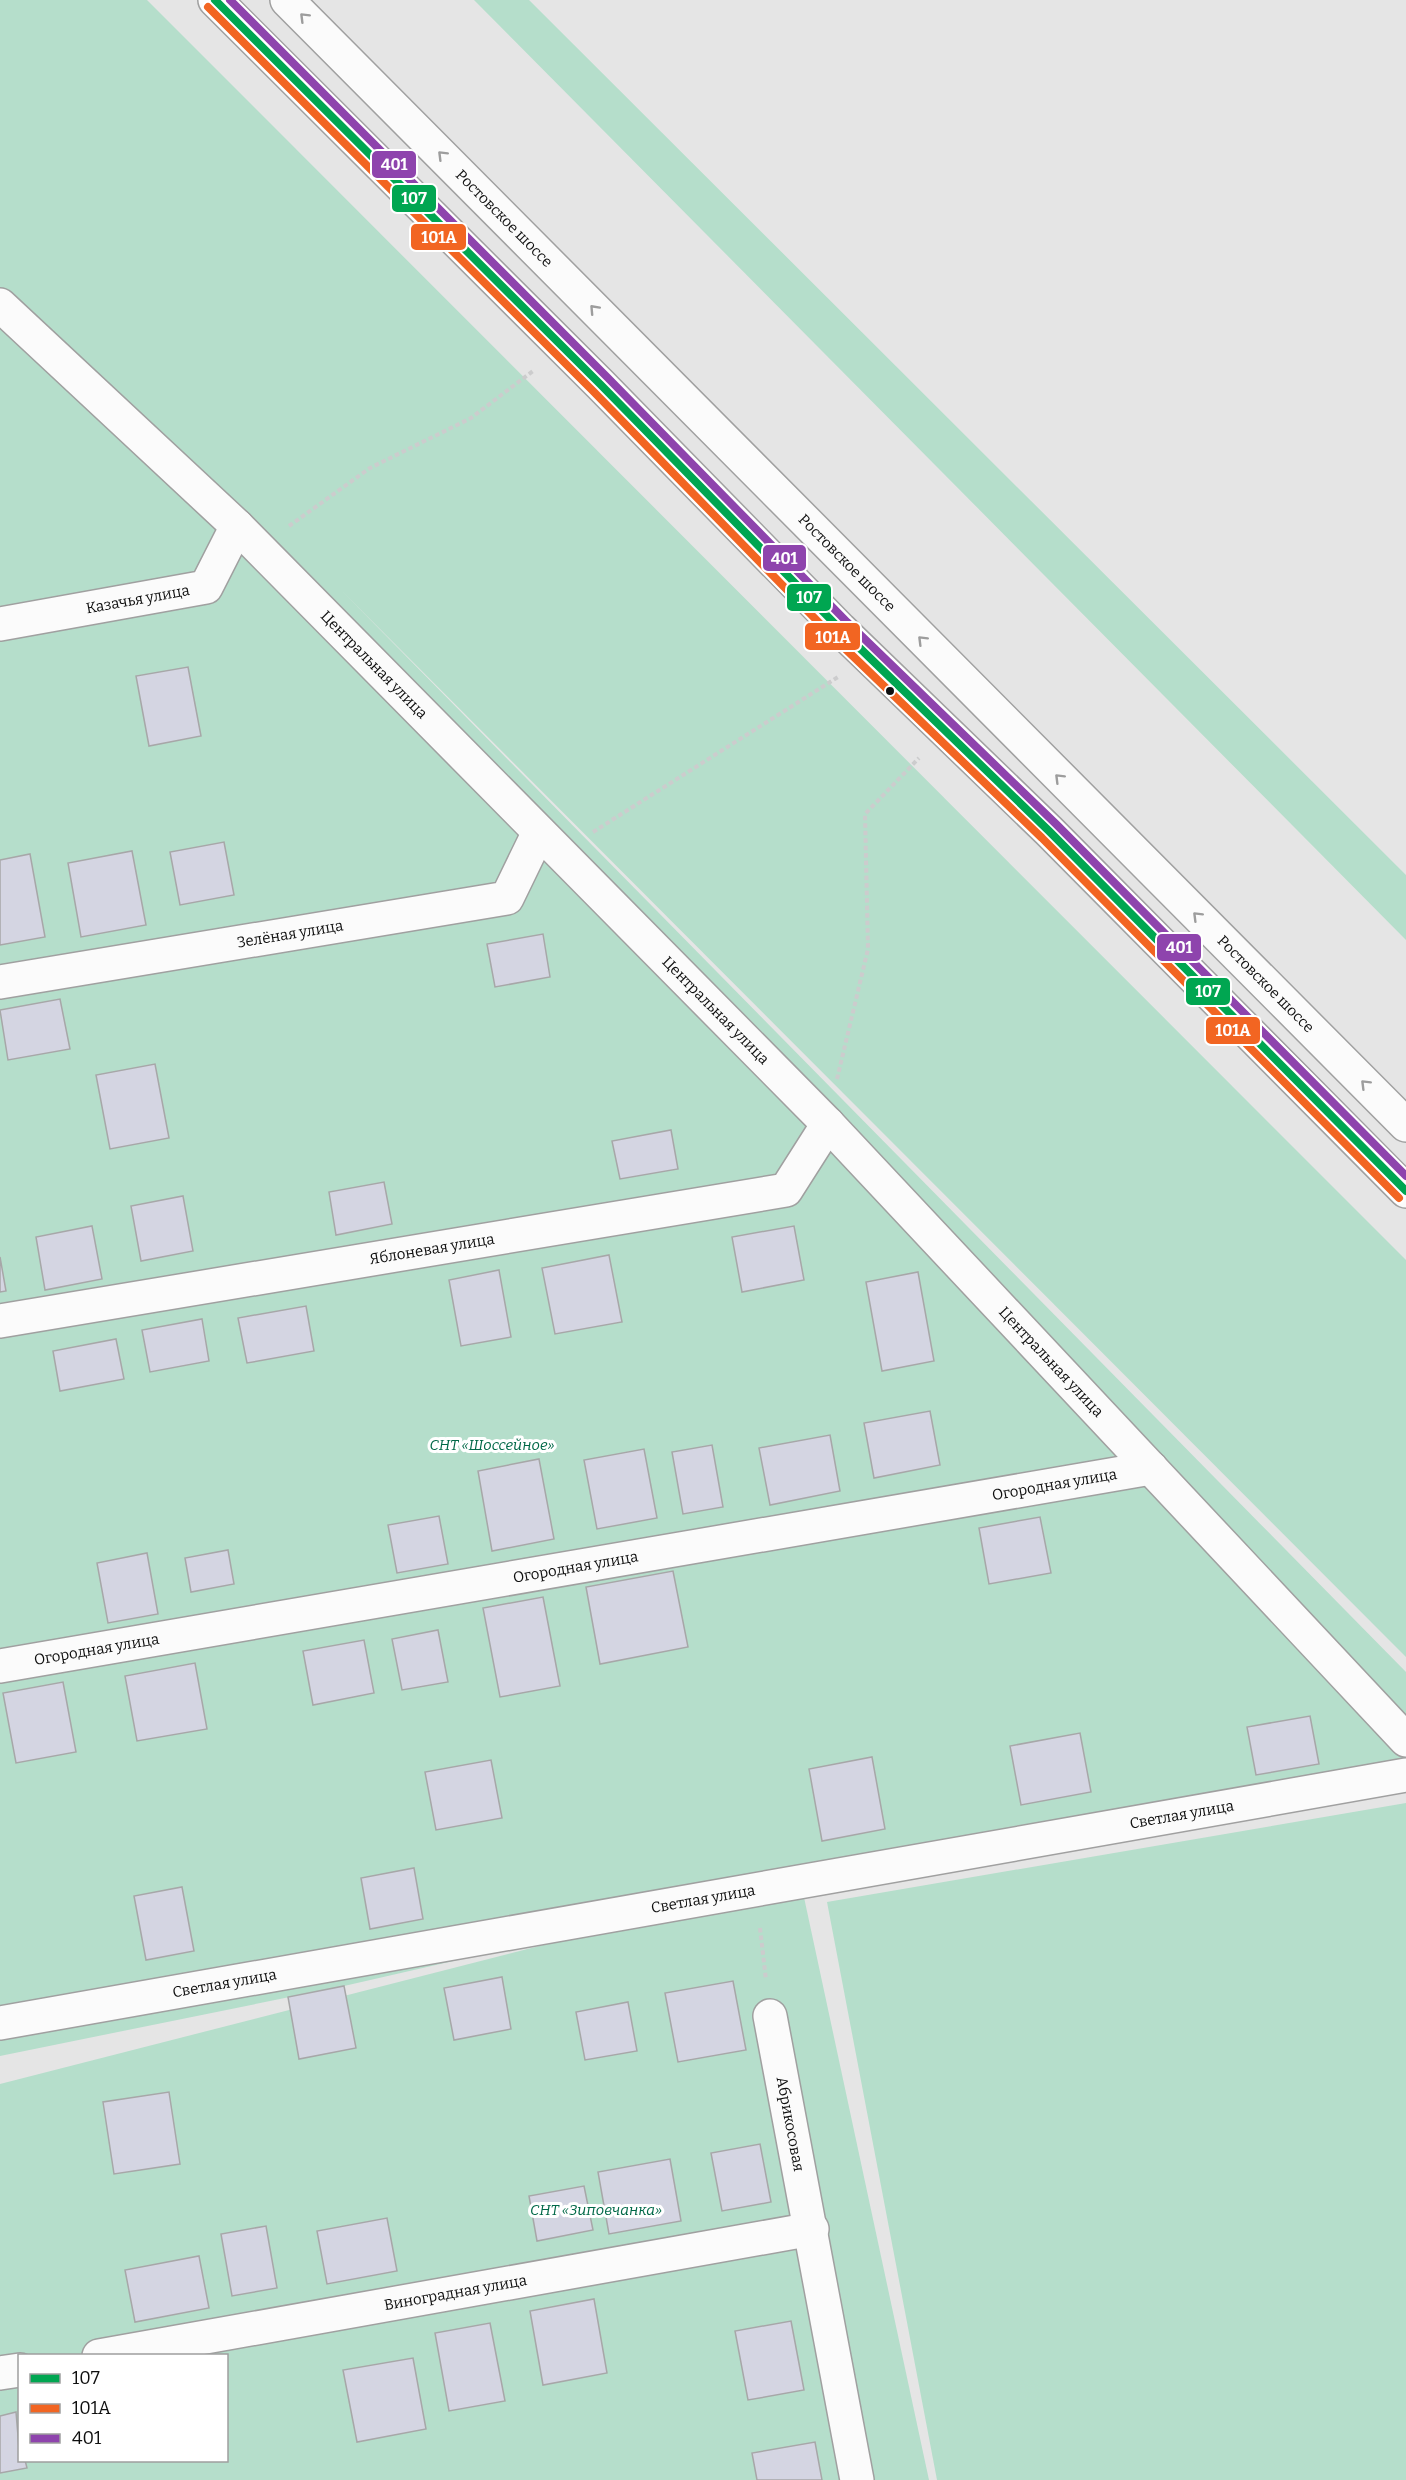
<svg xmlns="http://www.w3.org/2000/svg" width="1406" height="2480" font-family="Bitter,serif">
  <rect width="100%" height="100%" fill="#e5e5e5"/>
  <path fill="#b5decb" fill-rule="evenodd" d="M0 0H147L1406 1260V1657L342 591 1406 1672V1775L802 1888 929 2480H0V2084L719 1900 344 1986 0 2056ZM20 2356H226V2460H20Z
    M474 0H529L1406 875V940Z
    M1406 1803V2480H937L827 1902Z"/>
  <path fill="#d4d5e2" stroke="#a7a7a8" stroke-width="1.5" d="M188 667 201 736 149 746 136 676Z
    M224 842 234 895 180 905 170 852Z
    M132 851 146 925 81 937 68 863Z
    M30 854 45 937 0 945V860Z
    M543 934 550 977 495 987 487 944Z
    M60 999 70 1049 8 1060 0 1010Z
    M155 1064 169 1138 110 1149 96 1075Z
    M671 1130 678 1169 620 1179 612 1141Z
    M384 1182 392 1224 336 1235 329 1192Z
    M183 1196 193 1251 141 1261 131 1206Z
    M92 1226 102 1279 45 1290 36 1237Z
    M794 1226 804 1280 742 1292 732 1237Z
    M609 1255 622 1322 555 1334 542 1268Z
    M0 1257 6 1291 0 1292Z
    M499 1270 511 1337 461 1346 449 1280Z
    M918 1272 934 1361 882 1371 866 1282Z
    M306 1306 314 1351 247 1363 238 1318Z
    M202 1319 209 1361 150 1372 142 1330Z
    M116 1339 124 1379 60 1391 53 1351Z
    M930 1411 940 1465 874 1478 864 1423Z
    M830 1435 840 1491 770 1505 759 1448Z
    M712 1445 723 1507 683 1514 672 1452Z
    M644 1449 657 1518 597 1529 584 1460Z
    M539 1459 554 1539 492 1551 478 1471Z
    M439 1516 448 1564 397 1573 388 1525Z
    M1040 1517 1051 1573 989 1584 979 1528Z
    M228 1550 234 1584 191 1592 185 1558Z
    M147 1553 158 1614 108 1623 97 1563Z
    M673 1571 688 1647 600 1664 586 1587Z
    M543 1597 560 1686 500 1697 483 1608Z
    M438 1630 448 1682 402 1690 392 1639Z
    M364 1640 374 1693 313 1705 303 1651Z
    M195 1663 207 1729 137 1741 125 1676Z
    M63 1682 76 1752 16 1763 3 1693Z
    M1310 1716 1319 1764 1256 1775 1247 1727Z
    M1080 1733 1091 1792 1021 1805 1010 1746Z
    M872 1757 885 1829 822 1841 809 1769Z
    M491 1760 502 1818 436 1830 425 1772Z
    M414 1868 423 1919 370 1929 361 1878Z
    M182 1887 194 1951 146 1960 134 1896Z
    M502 1977 511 2029 454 2040 444 1988Z
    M733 1981 746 2050 678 2062 665 1993Z
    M344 1986 356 2048 299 2059 288 1997Z
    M628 2002 637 2051 585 2060 576 2012Z
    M169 2092 180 2164 114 2174 103 2102Z
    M760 2144 771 2202 722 2211 711 2153Z
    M670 2159 681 2221 609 2234 598 2172Z
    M584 2186 593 2230 537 2241 529 2196Z
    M387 2218 397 2271 327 2284 317 2231Z
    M266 2226 277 2288 232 2296 221 2234Z
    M199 2256 209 2308 135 2322 125 2270Z
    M594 2299 607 2373 543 2385 530 2311Z
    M791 2321 804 2390 748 2400 735 2331Z
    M490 2323 505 2401 449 2411 435 2333Z
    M413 2358 426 2429 357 2442 343 2370Z
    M16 2412 20 2460H25L27 2468 0 2473V2416Z
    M815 2442 822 2480H757L752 2453Z"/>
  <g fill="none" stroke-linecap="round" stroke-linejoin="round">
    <defs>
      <g id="minor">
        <path id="s1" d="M0 305 237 526 828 1124 1406 1740"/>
        <path id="s2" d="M0 624 206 587 237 526"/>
        <path id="s3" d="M0 982 507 898 539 832"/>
        <path id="s4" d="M0 1321 786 1190 828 1124"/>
        <path id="s5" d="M0 1666 1151 1468"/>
        <path id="s6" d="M770 2016 857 2480"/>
        <path id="s7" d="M0 2023 1406 1775"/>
        <path id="s8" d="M99 2356 812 2229"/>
        <path d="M0 2373 20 2370"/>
      </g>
      <g id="highway">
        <path d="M215 0 600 384 840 629 1049 831 1406 1191"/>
        <path id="s9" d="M287 0 1406 1125"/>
      </g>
    </defs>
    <use href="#minor" stroke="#a0a0a0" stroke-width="36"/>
    <use href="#highway" stroke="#a0a0a0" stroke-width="36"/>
    <path stroke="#cccccd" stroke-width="4" stroke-dasharray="4.5 3" stroke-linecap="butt" d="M289 526 370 468 471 418 533 371
      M593 832 838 677
      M837 1079 868 949 865 814 919 758
      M760 1928 766 1980"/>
    <use href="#minor" stroke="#fbfbfb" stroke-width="33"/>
    <use href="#highway" stroke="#fbfbfb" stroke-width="33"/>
    <defs>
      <path id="bus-1" d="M215 0 600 384 840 629 1049 831 1406 1191"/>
      <path id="bus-2" d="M208 7 593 391 832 636 1042 838 1399 1198"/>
      <path id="bus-3" d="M230 0 607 377 847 622 1056 824 1406 1176"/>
    </defs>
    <use href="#bus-1" stroke="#fff" stroke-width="12"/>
    <use href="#bus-2" stroke="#fff" stroke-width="12"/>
    <use href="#bus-3" stroke="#fff" stroke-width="12"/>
    <use href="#bus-1" stroke="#00a651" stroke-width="8"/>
    <use href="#bus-2" stroke="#f26522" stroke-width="8"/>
    <use href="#bus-3" stroke="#8e44ad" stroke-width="8"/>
  </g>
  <defs><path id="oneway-chevron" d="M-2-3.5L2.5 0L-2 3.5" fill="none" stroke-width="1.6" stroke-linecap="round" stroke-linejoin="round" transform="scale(1.5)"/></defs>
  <g stroke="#9d9d9d">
    <use href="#oneway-chevron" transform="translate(304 17) rotate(-135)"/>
    <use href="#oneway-chevron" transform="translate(442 155) rotate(-135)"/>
    <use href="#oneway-chevron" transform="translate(594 309) rotate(-133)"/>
    <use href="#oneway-chevron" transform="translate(922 640) rotate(-135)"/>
    <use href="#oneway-chevron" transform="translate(1059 778) rotate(-135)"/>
    <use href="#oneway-chevron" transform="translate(1197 916) rotate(-135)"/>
    <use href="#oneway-chevron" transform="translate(1365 1084) rotate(-135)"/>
  </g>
  <circle fill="#0f0f0f" stroke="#fff" stroke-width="2" cx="890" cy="691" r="5"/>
  <g text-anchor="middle" stroke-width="6" stroke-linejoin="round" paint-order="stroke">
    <g font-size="15" fill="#0f0f0f" stroke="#fff">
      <text dy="5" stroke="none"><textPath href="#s9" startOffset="308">Ростовское шоссе</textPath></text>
      <text dy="5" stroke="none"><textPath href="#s9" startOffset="794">Ростовское шоссе</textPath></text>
      <text dy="5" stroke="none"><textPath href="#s2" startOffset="140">Казачья улица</textPath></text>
      <text dy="5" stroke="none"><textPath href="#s1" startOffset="519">Центральная улица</textPath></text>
      <text dy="5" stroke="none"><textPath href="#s3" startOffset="294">Зелёная улица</textPath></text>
      <text dy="5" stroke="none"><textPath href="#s9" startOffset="1388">Ростовское шоссе</textPath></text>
      <text dy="5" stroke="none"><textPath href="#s1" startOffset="1005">Центральная улица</textPath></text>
      <text dy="5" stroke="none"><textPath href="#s4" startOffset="438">Яблоневая улица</textPath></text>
      <text dy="5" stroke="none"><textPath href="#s1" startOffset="1491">Центральная улица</textPath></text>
      <text dy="5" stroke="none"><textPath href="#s5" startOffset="1070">Огородная улица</textPath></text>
      <text dy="5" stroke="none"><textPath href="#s5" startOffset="584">Огородная улица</textPath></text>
      <text dy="5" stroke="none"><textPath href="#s5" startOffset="98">Огородная улица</textPath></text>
      <text dy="5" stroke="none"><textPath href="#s7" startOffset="1200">Светлая улица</textPath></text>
      <text dy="5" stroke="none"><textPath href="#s7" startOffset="714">Светлая улица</textPath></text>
      <text dy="5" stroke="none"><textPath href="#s7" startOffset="228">Светлая улица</textPath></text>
      <text dy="5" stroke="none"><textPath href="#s6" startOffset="110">Абрикосовая</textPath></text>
      <text dy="5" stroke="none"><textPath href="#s8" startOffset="362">Виноградная улица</textPath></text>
    </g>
    <g font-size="15" font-style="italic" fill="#006847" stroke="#fff">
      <text x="492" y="1450">СНТ «Шоссейное»</text>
      <text x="596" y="2215">СНТ «Зиповчанка»</text>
    </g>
  </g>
  <g stroke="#fff" stroke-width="2">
    <rect x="371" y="150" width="46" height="29" rx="6" fill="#8e44ad"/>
    <rect x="391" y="184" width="46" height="29" rx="6" fill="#00a651"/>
    <rect x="410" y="223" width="57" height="28" rx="6" fill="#f26522"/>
    <rect x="762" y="544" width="45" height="28" rx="6" fill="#8e44ad"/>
    <rect x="786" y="583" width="46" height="29" rx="6" fill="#00a651"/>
    <rect x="804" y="622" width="57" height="29" rx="6" fill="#f26522"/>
    <rect x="1156" y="933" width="46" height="29" rx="6" fill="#8e44ad"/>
    <rect x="1185" y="977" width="46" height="29" rx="6" fill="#00a651"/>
    <rect x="1205" y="1016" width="56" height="29" rx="6" fill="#f26522"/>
  </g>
  <g font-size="16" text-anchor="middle" font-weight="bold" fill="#fff">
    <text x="394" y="170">401</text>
    <text x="414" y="204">107</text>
    <text x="439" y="243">101А</text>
    <text x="784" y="564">401</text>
    <text x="809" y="603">107</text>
    <text x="833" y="643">101А</text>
    <text x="1179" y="953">401</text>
    <text x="1208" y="997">107</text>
    <text x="1233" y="1036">101А</text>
  </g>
  <rect x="18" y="2354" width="210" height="108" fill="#ffffff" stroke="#9f9f9f" stroke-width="1.5"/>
  <rect x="30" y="2374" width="30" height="9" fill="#00a651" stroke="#9f9f9f" stroke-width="1.5"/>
  <text x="72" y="2384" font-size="18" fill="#0f0f0f">107</text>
  <rect x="30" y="2404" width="30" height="9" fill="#f26522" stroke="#9f9f9f" stroke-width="1.5"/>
  <text x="72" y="2414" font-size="18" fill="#0f0f0f">101А</text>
  <rect x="30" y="2434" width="30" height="9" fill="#8e44ad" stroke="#9f9f9f" stroke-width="1.5"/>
  <text x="72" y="2444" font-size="18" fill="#0f0f0f">401</text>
</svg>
